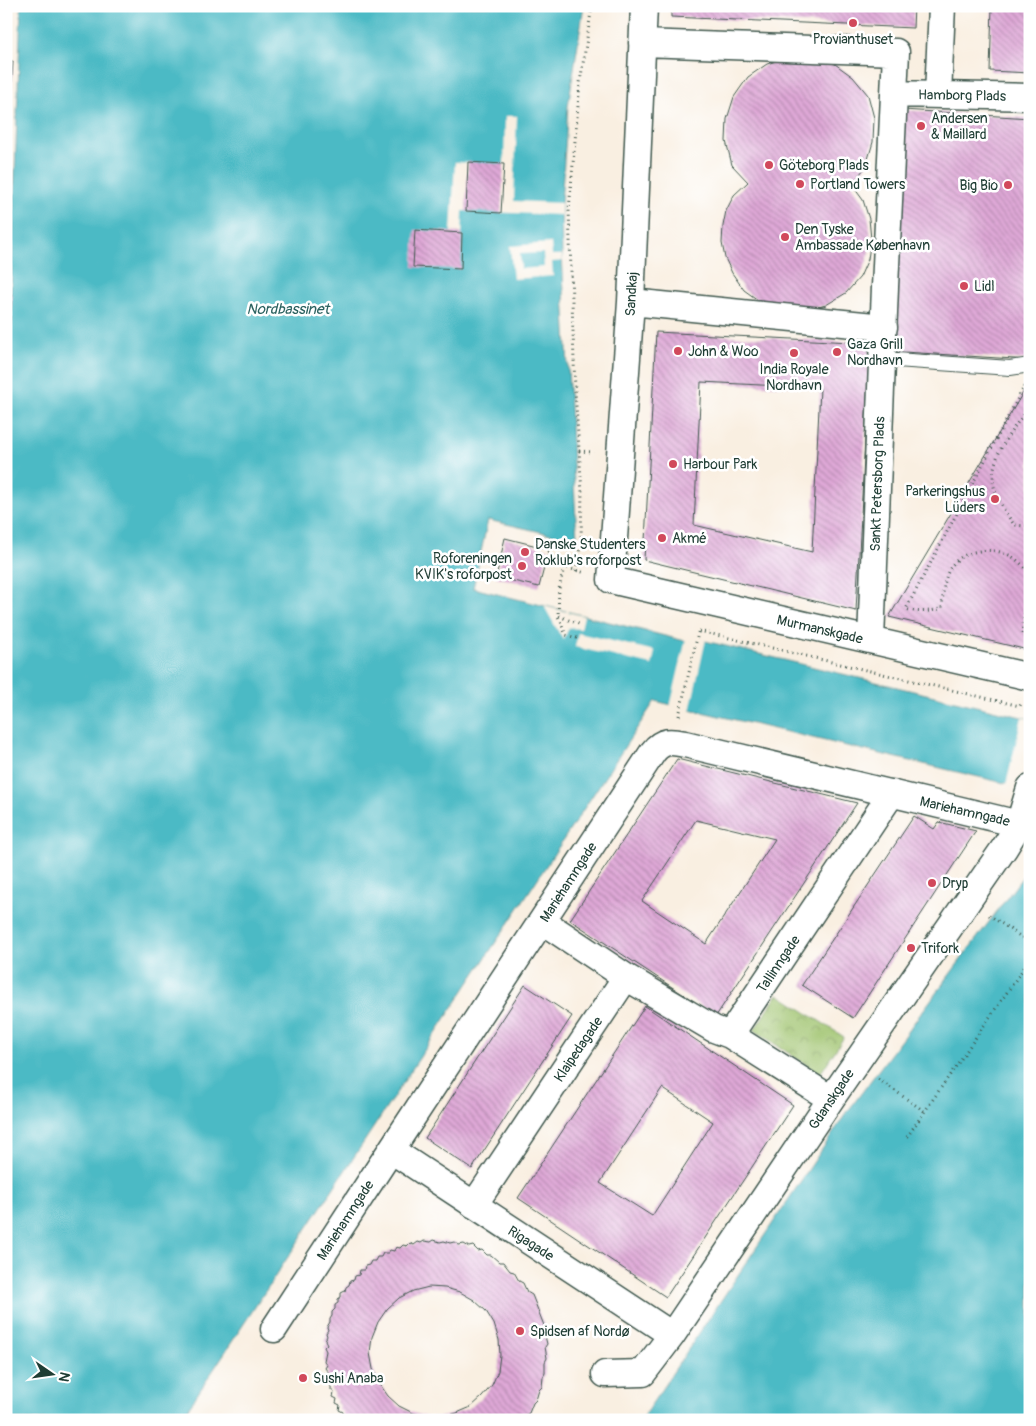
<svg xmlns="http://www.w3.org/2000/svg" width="1036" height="1426" font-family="Pangolin,sans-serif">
  <defs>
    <pattern id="park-crowns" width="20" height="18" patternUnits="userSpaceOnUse" patternTransform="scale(1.25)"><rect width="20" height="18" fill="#9ec26c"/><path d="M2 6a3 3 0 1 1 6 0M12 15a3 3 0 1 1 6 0" fill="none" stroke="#809f5a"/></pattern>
    <pattern id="building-back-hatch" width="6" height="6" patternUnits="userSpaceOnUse" patternTransform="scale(1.25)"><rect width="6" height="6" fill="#dfa8d7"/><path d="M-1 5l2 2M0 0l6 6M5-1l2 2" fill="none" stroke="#b48aaf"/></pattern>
  </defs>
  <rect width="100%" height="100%" fill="#fff"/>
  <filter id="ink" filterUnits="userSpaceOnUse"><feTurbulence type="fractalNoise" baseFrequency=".02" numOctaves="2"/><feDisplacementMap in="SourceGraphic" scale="10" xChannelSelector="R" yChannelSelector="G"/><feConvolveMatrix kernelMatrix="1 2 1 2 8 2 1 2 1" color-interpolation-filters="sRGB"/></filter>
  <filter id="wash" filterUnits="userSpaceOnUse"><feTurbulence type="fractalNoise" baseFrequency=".0096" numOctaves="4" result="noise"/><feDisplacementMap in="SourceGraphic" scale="20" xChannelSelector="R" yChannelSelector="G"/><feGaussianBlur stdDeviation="1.12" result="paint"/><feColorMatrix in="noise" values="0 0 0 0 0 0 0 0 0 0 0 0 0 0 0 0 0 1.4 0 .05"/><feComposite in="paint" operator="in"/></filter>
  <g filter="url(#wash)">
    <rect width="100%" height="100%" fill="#f9efe1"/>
    <path fill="url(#park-crowns)" stroke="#5e8050" d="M778 994 844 1037 820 1074 754 1030Z"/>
    <path fill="#4cbac5" stroke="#367c7c" d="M21 6H584L568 106 561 203 562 254 577 540 488 520 473 588 685 641H705L1030 719V789L655 701 187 1410 194 1420H6V423Z
      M1030 867V1420H641L845 1115Z"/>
    <path fill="#f9efe1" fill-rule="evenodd" d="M505 116H517L514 201 561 203V215L463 211 461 269 413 267 415 230 451 232 455 162 504 164Z
      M551 243 552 255H562L563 261 552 262 553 276 513 279 510 246ZM543 253 544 267 521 269 520 254Z
      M544 606 584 616 581 629 569 628 563 640Z
      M578 633 655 651 652 665 575 647Z
      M686 639H706L690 711 670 707Z
      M1022 717 1030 719V790L1006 785Z"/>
    <g id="blocks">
      <path fill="url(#building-back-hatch)" fill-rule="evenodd" d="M671 6H914L913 28 671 17Z
        M992 6H1030V73L990 71Z
        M789 57 811 58 835 64 853 77 868 95 874 118 873 142 866 166 852 185 863 200 869 219 871 239 868 259 860 277 846 293 826 305 803 311 774 307 758 300 744 290 732 273 725 258 722 243 723 226 726 211 734 195 748 182 732 165 726 141 727 119 734 97 748 77 767 64Z
        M6 61H13L9 126H6Z
        M903 110 1030 118V360L888 351Z
        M468 162 504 164 501 213 466 211Z
        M415 230 462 233 461 269 413 267Z
        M6 289 12 296 8 344H6Z
        M656 332 870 343 856 611 644 560ZM701 382 820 388 812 552 694 525Z
        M1030 381V646L1028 650 889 617Z
        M505 538 549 549 539 587 496 577Z
        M677 759 857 803 716 1016 570 920ZM696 820 775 839 706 944 642 901Z
        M914 816 934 829 939 822 976 831 853 1018 802 985Z
        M525 985 572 1016 472 1169 425 1138Z
        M645 1006 793 1105 666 1297 518 1198ZM662 1088 713 1122 652 1216 600 1183Z
        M434 1240 440 1242 444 1241 450 1243 454 1242 459 1245 464 1244 469 1247 473 1246 478 1251 482 1250 487 1255H491L499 1262H503L510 1271 514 1272 519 1281 523 1283 527 1292 532 1295 545 1328 544 1332 547 1344 545 1347 547 1358 545 1362V1373L543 1377 542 1387 539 1390 536 1400 533 1403 529 1413 526 1415 523 1420H348V1417L343 1416V1412L339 1410 340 1405 336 1403 337 1399 333 1397 334 1392 331 1390V1386L329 1383V1378L327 1376 328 1372 325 1368 327 1365 324 1361 326 1351 324 1347 327 1344 325 1340 327 1336 326 1333 328 1330 327 1327 330 1322V1319L332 1316V1312L335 1309V1305L338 1303V1299L341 1297V1293L345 1291 346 1287 349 1285 350 1281 354 1280 355 1276 359 1275 360 1270H364L365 1266 369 1265 371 1261H375L377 1257H381L383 1253H388L390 1250 394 1251 396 1247 400 1248 403 1245 407 1246 410 1243 414 1245 418 1242 421 1243 424 1241 431 1242ZM429 1287 445 1288 460 1292 474 1300 486 1311 494 1324 499 1340 500 1355 498 1371 492 1385 482 1397 471 1407 457 1413 442 1417H427L413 1413 399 1406 388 1396 379 1383 373 1369 370 1353 372 1337 378 1322 387 1309 399 1298 413 1291Z"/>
    </g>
  </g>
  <g filter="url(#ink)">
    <use href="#blocks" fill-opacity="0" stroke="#40584e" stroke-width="1"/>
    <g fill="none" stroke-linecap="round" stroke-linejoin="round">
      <defs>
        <path id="service" d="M882 359 1010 368 1030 365"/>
        <path id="minor" d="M644 6 631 302 611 580 1030 677
          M642 43 896 52 885 287 871 640
          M894 94 1030 97
          M938 95 942 6
          M631 302 884 327
          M542 921 626 977 714 1029 730 1035 831 1099
          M730 1035 892 793
          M391 1150 672 1335
          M474 1205 626 977
          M274 1329 391 1150 653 752C662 740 671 741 685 744L1019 824
          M605 1374 643 1373 672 1335 831 1099 1005 847 1019 824 1030 788"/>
      </defs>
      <use href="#service" stroke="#40584e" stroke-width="16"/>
      <use href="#minor" stroke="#40584e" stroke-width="29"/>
      <path stroke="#40584e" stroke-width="3" stroke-dasharray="1 4" stroke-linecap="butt" d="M1023 386 1024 387 906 609C917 613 931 612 942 608 943 595 943 582 949 570 960 549 992 546 1011 556 1018 560 1024 567 1029 571
        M1030 407C1013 428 988 458 994 487 998 501 1006 513 1014 525L1030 526
        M579 451 594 452
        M576 571 581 541 582 492 575 391 569 210 580 83 592 6
        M559 616 581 625
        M699 631 1020 706 1022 702
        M1022 634 1030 567
        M577 638 566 635 558 616 559 589 564 567 586 573
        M679 716 699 629
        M989 915 1030 943
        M878 1079 924 1111
        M907 1137 1030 959"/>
      <use href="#service" stroke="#fff" stroke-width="14"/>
      <use href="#minor" stroke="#fff" stroke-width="26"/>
    </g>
  </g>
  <g fill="#d1495b" stroke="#fff" stroke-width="2">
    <circle cx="853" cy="23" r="5"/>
    <circle cx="921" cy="126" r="5"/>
    <circle cx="769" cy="165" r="5"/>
    <circle cx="800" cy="184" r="5"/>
    <circle cx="1008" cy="185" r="5"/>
    <circle cx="785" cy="237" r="5"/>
    <circle cx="964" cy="286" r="5"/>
    <circle cx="678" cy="351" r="5"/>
    <circle cx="837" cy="352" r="5"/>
    <circle cx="794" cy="353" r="5"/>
    <circle cx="673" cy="464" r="5"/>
    <circle cx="995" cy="499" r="5"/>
    <circle cx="662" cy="538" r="5"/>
    <circle cx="525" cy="552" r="5"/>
    <circle cx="522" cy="566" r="5"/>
    <circle cx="932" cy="883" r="5"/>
    <circle cx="911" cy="948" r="5"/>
    <circle cx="520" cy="1331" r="5"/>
    <circle cx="303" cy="1378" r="5"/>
  </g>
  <g text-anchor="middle" stroke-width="5" stroke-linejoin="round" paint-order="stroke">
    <g font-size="14" fill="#1f3d34" stroke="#fff" text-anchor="start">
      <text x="853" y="44" text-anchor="middle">Provianthuset</text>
      <text x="931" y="123">Andersen<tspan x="931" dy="16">&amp; Maillard</tspan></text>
      <text x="779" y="170">Göteborg Plads</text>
      <text x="810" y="189">Portland Towers</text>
      <text x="998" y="190" text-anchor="end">Big Bio</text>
      <text x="795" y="234">Den Tyske<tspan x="795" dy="16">Ambassade København</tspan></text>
      <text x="974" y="291">Lidl</text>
      <text x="847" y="349">Gaza Grill<tspan x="847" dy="16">Nordhavn</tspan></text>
      <text x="688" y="356">John &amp; Woo</text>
      <text x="794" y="374" text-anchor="middle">India Royale<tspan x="794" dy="16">Nordhavn</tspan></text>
      <text x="683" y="469">Harbour Park</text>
      <text x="985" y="496" text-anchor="end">Parkeringshus<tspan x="985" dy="16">Lüders</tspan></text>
      <text x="672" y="543">Akmé</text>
      <text x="535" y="549">Danske Studenters<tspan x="535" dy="16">Roklub's roforpost</tspan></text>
      <text x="512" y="563" text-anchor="end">Roforeningen<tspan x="512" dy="16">KVIK's roforpost</tspan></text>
      <text x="942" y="888">Dryp</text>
      <text x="921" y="953">Trifork</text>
      <text x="530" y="1336">Spidsen af Nordø</text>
      <text x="313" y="1383">Sushi Anaba</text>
    </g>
    <g font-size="14" fill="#1f3d34" stroke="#fff">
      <text transform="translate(962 95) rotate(1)" y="5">Hamborg Plads</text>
      <text transform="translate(631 294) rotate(-87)" y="5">Sandkaj</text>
      <text transform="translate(877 484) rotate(-88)" y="5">Sankt Petersborg Plads</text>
      <text transform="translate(820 629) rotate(13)" y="5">Murmanskgade</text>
      <text transform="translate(965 811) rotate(13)" y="5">Mariehamngade</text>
      <text transform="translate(568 882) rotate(-57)" y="5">Mariehamngade</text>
      <text transform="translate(778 964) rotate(-56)" y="5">Tallinngade</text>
      <text transform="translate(578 1049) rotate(-56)" y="5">Klaipedagade</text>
      <text transform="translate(831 1099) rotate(-56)" y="5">Gdanskgade</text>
      <text transform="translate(345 1220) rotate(-57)" y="5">Mariehamngade</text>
      <text transform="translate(531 1243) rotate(33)" y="5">Rigagade</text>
    </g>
    <g font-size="15" font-style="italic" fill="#2c6260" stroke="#fff">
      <text x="288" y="314">Nordbassinet</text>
    </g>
  </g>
  <rect width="1036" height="1426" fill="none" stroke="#fff" stroke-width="25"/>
  <g transform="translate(52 1374) rotate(103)" stroke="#ffffff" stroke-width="4" paint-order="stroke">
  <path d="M0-4L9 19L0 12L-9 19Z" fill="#1f3d34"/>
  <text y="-8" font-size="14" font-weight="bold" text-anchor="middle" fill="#1f3d34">N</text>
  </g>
</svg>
